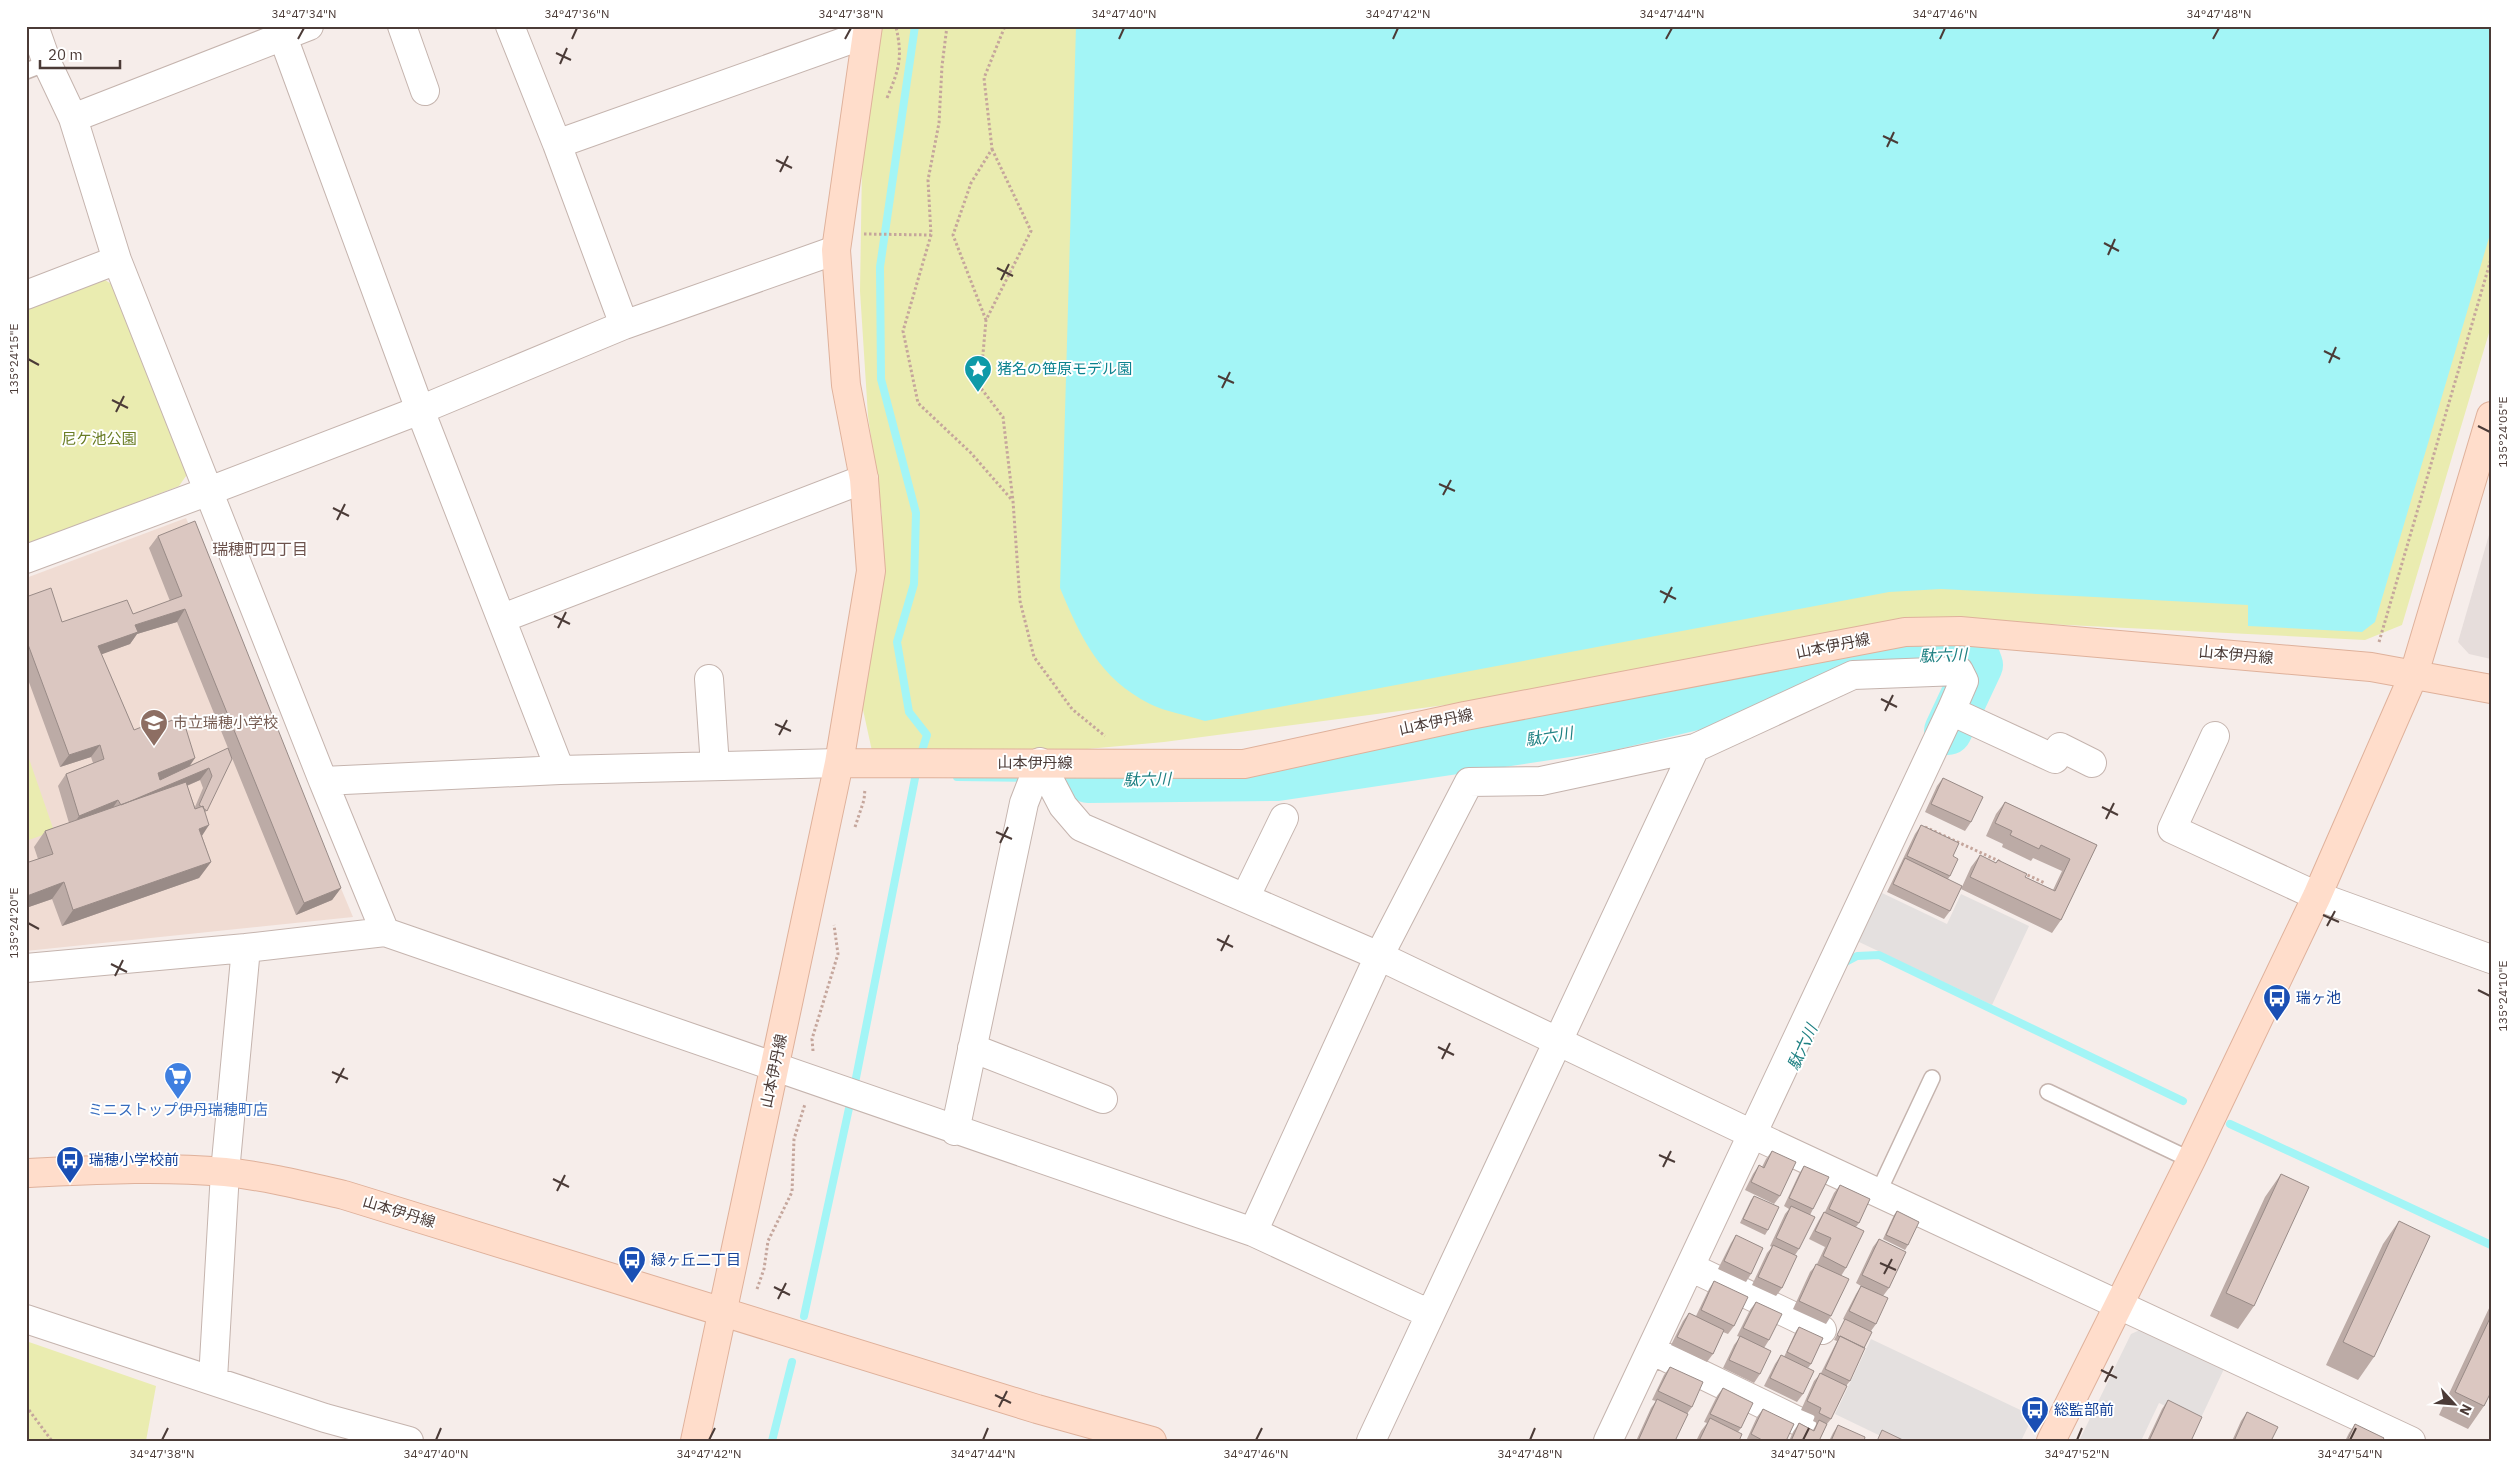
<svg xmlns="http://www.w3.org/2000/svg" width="2517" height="1467" font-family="'IBM Plex Sans','Noto Sans JP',sans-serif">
  <rect width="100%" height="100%" fill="#f6edea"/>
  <path fill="#e6dddb" d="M2491 528V659L2469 654 2458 642Z"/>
  <path fill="#f0dcd3" d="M186 518 353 917 26 951V578Z"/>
  <path fill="#eaecb0" d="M882 26H2491V326L2402 625 2365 640 1909 617 1453 704 1164 742 1065 751H872L860 696 875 600 882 514 868 416 860 291 862 166Z
    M97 275 113 285 191 469 179 486 26 545V303Z
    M26 750 54 831 26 841Z
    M26 1341 156 1386 146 1441H26Z"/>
  <path fill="#e4e0df" d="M1880 892 1947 924 1961 894 2029 926 1992 1005 1857 941Z
    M2142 1329 2224 1369 2199 1422 2159 1403 2141 1441H2079L2131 1334Z
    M1871 1339 2033 1416 2021 1441H1891L1835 1414Z"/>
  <path fill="#a3f5f6" d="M1076 26H2491V231L2375 622 2362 632 2248 626V605L1941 589 1889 592 1205 721C1187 715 1166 712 1150 704 1099 678 1081 638 1060 588Z"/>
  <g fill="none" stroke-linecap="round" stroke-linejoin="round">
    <path stroke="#a3f5f6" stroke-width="8" d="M915 26 880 267 881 379 916 513 914 584 897 642 909 712 927 735 920 757
      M957 777 1028 778
      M1055 779H1088
      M1840 965 1857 956 1879 955 2183 1101
      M854 1088 917 768
      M2230 1124 2491 1245
      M804 1316 851 1099
      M772 1441 792 1362"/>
    <path stroke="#a3f5f6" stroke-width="48" d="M1088 779 1277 777 1608 727 1696 706 1738 688 1810 663 1889 656 1975 654 1979 665 1948 731"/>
    <defs>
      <path id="lane" d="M26 71 47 63
        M2048 1092 2191 1160
        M1878 1193 1932 1078"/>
      <path id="street" d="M34 26 47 63 73 118 117 260 323 781
        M279 26 420 410 560 770
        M402 26 425 91
        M510 26 557 144 624 325
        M73 118 309 26
        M557 144 866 34
        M26 295 117 260
        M26 559 209 491 420 410 624 325 836 250
        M503 618 864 479
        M709 679 715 766
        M1951 711 2055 759 2060 747 2092 763
        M2215 736 2172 829 2317 896 2491 959
        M1040 762 1063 806 1081 827 1379 956 1752 1134 2411 1441
        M1245 898 1284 818
        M385 932 323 781 560 770 839 763
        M26 968 246 948
        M972 1048 1103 1099
        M955 1131 1024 803 1040 762
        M1253 1232 1379 956 1469 782 1541 781 1695 748 1853 675 1959 671 1964 681 1951 711 1608 1441
        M1690 1267 1822 1330
        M26 1319 325 1418 409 1441
        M1651 1350 1802 1423
        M213 1379 225 1172 246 948 385 932 1253 1232 1430 1314
        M1371 1441 1695 748"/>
      <path id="secondary" d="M839 763 1244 764 1465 716 1905 632 1960 631 2371 667 2491 689
        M26 1173C92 1170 159 1166 225 1172 265 1176 305 1186 344 1195L1037 1409 1152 1441
        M695 1441 839 763 871 571 864 479 846 385 836 250 868 26
        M2051 1441 2191 1160 2317 896 2414 674 2491 416"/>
    </defs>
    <use href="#lane" stroke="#c5b4ae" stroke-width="18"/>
    <use href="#street" stroke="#c5b4ae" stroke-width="30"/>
    <use href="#secondary" stroke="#dfb19b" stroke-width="30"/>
    <path stroke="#c5a69c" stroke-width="3" stroke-dasharray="2.5 2.5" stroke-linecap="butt" d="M947 26 942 66 939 123 928 180 931 235 903 331 918 403 971 453 1012 500
      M887 98C899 69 903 58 896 27
      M992 149 1031 231 986 320 980 387 1003 417 1013 501 1020 601 1034 657 1072 709 1105 736
      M864 234 931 235
      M986 320 953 235 971 183 992 149 984 78 1005 26
      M2379 642 2491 259
      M855 827 864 800 865 789
      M1925 827 2001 862
      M2023 873 2045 883
      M813 1051 812 1039 838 954 834 925
      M757 1289 764 1269 768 1241 792 1192 794 1139 805 1104
      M26 1406 52 1441"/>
    <use href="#lane" stroke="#fff" stroke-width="15"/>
    <use href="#street" stroke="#fff" stroke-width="28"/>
    <use href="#secondary" stroke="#ffddcb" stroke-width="28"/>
  </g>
  <path fill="#bcaba6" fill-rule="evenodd" d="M158 536 341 888 332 900 296 915 232 758 205 813 202 836 211 862 199 878 62 926 52 899 26 908V863L38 859 34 847 45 831 69 823 58 786 66 774 93 763 91 757 60 767 26 674V597L62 622 133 614 170 601 149 548ZM177 622 228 748 189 766 146 731 134 730 101 654 130 644 137 634ZM200 780 203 788 195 807 187 786Z
    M1943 778 1971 822 1965 831 1925 812 1937 786Z
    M2005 802 2097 845 2061 920 2052 933 1961 889 1971 867 1980 855 1996 863 1998 860 2025 877 2053 890 2062 871 2033 858 2031 861 2002 847 2003 844 1986 836 1996 814Z
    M1921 825 1953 856 1950 876 1948 879 1950 911 1944 919 1887 892 1915 834Z
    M1772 1151 1780 1196 1774 1204 1745 1190 1753 1174 1759 1165 1762 1167 1766 1159Z
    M1804 1166 1813 1209 1810 1215 1799 1249 1795 1255 1782 1288 1776 1296 1752 1285 1767 1253 1772 1247 1770 1246 1785 1214 1789 1209 1784 1206 1799 1174Z
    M2281 1174 2254 1306 2238 1329 2210 1316 2265 1197Z
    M1840 1185 1859 1223 1856 1227 1846 1268 1841 1276 1831 1316 1826 1324 1793 1309 1810 1272 1817 1264 1825 1247 1809 1239 1819 1220 1824 1212H1825L1834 1193Z
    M1754 1196 1768 1230 1765 1235 1740 1223 1751 1200Z
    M1897 1211 1908 1245 1905 1250 1883 1239 1894 1215Z
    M2399 1221 2374 1357 2358 1380 2326 1365 2383 1244Z
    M1736 1235 1751 1274 1746 1282 1718 1269 1731 1243Z
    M1879 1239 1889 1288 1883 1296 1876 1324 1871 1331 1850 1381 1846 1386 1831 1419 1827 1424 1819 1441H1789L1793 1432 1799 1423 1813 1430 1817 1423 1813 1421 1815 1416 1801 1410 1814 1381 1821 1373 1837 1341 1834 1340 1845 1320 1843 1319 1856 1294 1861 1286 1856 1283 1873 1247Z
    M1714 1281 1734 1326 1728 1334 1723 1332 1713 1354 1707 1362 1671 1345 1683 1321 1689 1313 1696 1316 1709 1289Z
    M1756 1302 1769 1340 1764 1348 1760 1374 1754 1383 1723 1368 1734 1345 1740 1337 1737 1336 1750 1310Z
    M2491 1304V1392L2484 1406 2468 1429 2439 1415Z
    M1799 1327 1811 1364 1808 1368 1784 1357 1796 1331Z
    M1781 1355 1803 1394 1797 1402 1764 1386 1775 1364Z
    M1670 1367 1692 1407 1687 1414 1675 1441H1636L1651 1408 1656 1401 1652 1400 1664 1375Z
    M1723 1388 1741 1428 1738 1432 1739 1441H1696L1701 1431 1707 1423 1704 1422 1717 1396Z
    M2168 1400 2191 1441H2147L2162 1409Z
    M1763 1409 1786 1441H1746L1757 1417Z
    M2247 1412 2271 1441H2232L2241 1421Z
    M2355 1424 2382 1441H2345L2349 1433Z
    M1838 1425 1864 1441H1829L1833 1433Z"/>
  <path fill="#998b87" d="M185 609 177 622 137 634 130 644 89 659 98 646 135 625Z
    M100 745 91 757 60 767 69 755Z
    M195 758 187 770 150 785 158 773Z
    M209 768 200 780 113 817 121 805Z
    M118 800 110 812 71 828 79 816Z
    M209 825 198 842 199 829Z
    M211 862 199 878 62 926 73 910Z
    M64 882 52 899 26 908 27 896Z
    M341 888 332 900 296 915 304 903Z"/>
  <path fill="#dbc7c1" stroke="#998b87" d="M195 521 341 888 304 903 185 609 135 625 138 632 98 646 134 730 144 726 146 731 182 716 195 758 158 773 160 780 228 748 232 759 207 811 203 808V806L202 807 199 805 212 776 209 768 126 803 121 805 118 800 79 816 66 774 104 759 100 745 69 755 26 639V597L51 588 62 622 127 600 133 614 182 596 158 536Z
    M1943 778 1983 797 1971 822 1931 804Z
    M186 782 195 809 203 806 209 825 199 829 211 862 73 910 64 882 27 896 26 863 53 854 45 831Z
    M2005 802 2097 845 2061 920 1970 877 1980 855 1996 863 1998 860 2027 874 2025 877 2055 891 2070 859 2041 845 2039 849 2010 835 2012 831 1995 823Z
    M1921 825 1959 843 1953 856 1958 859 1950 876 1907 856Z
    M1905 858 1962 886 1950 911 1893 884Z
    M1772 1151 1796 1162 1780 1196 1751 1182 1759 1165 1764 1168Z
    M1804 1166 1829 1177 1813 1209 1789 1198Z
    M2281 1174 2309 1187 2254 1306 2226 1293Z
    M1840 1185 1870 1199 1859 1223 1829 1209Z
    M1754 1196 1779 1207 1768 1230 1743 1219Z
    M1791 1206 1815 1217 1799 1249 1776 1238Z
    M1897 1211 1919 1222 1908 1245 1886 1235Z
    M1824 1212 1864 1231 1846 1268 1823 1256 1831 1238 1815 1231Z
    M2399 1221 2430 1236 2374 1357 2343 1342Z
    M1736 1235 1763 1248 1751 1274 1724 1261Z
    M1879 1239 1906 1252 1889 1288 1862 1275Z
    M1773 1245 1797 1256 1782 1288 1758 1277Z
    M1816 1264 1849 1279 1831 1316 1799 1301Z
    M1714 1281 1748 1297 1734 1326 1701 1310Z
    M1861 1286 1888 1298 1876 1324 1849 1311Z
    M1756 1302 1782 1314 1769 1340 1743 1328Z
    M1689 1313 1724 1330 1713 1354 1677 1337Z
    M2491 1316V1392L2484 1406 2455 1392Z
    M1845 1319 1872 1332 1864 1348 1840 1336V1337L1837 1335Z
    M1799 1327 1823 1338 1811 1364 1787 1352Z
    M1740 1336 1771 1351 1760 1374 1729 1360Z
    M1840 1336 1865 1348 1850 1381 1825 1369Z
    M1781 1355 1814 1371 1803 1394 1770 1378Z
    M1670 1367 1703 1382 1692 1407 1658 1391Z
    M1820 1373 1847 1386 1831 1419 1819 1413 1821 1408 1807 1401Z
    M1723 1388 1753 1403 1741 1428 1710 1414Z
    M1657 1399 1688 1414 1675 1441H1638Z
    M2168 1400 2202 1417 2191 1441H2149Z
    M1763 1409 1794 1424 1786 1441H1764L1751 1434Z
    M2247 1412 2278 1427 2271 1441H2234Z
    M1710 1418 1742 1434 1739 1441H1699Z
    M1819 1420 1827 1424 1819 1441H1791L1799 1423 1814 1431Z
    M2355 1424 2384 1438 2382 1441H2347Z
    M1838 1425 1865 1437 1864 1441H1831Z
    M1882 1430 1905 1441H1877Z"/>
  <path fill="none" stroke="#4b3b37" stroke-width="2" d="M298 39 304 28M572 39 577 28M845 39 851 28M1119 39 1124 28M1393 39 1398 28M1666 39 1672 28M1940 39 1945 28M2213 39 2219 28M556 53 571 60M560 64 567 48M1883 136 1898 143M1887 147 1894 132M776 160 792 168M780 172 788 156M2104 243 2119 251M2108 255 2115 239M997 268 1013 276M1001 280 1009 264M2324 351 2340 359M28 359 39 365M2329 363 2336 347M1218 376 1234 383M1222 388 1230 372M112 400 128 408M116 412 124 396M2478 426 2490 432M1439 484 1455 491M1443 495 1451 480M333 508 349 516M337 520 345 504M1660 591 1676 599M1664 603 1672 587M554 616 570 624M558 628 566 612M1881 699 1897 707M1885 711 1893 695M775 724 791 731M779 735 787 720M2102 807 2118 815M2106 819 2114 803M996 832 1012 839M1000 843 1008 827M2323 915 2339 922M28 923 39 929M2327 926 2335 911M1217 939 1233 947M1221 951 1229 935M111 964 127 972M115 976 123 960M2478 990 2490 996M1438 1047 1454 1055M1442 1059 1450 1043M332 1072 348 1079M336 1083 344 1068M1659 1155 1675 1162M1663 1167 1671 1151M553 1179 569 1187M557 1191 565 1175M1880 1263 1896 1270M1884 1274 1892 1259M774 1287 790 1295M778 1299 786 1283M2101 1370 2117 1378M2105 1382 2113 1366M995 1395 1011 1403M999 1407 1007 1391M162 1440 168 1428M436 1440 441 1428M709 1440 715 1428M983 1440 988 1428M1256 1440 1262 1428M1530 1440 1535 1428M1803 1440 1809 1428M2077 1440 2082 1428M2350 1440 2356 1428"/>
  <defs>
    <symbol id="sight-pin" viewBox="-11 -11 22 30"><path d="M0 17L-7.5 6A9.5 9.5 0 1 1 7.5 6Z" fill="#0f9aa8" stroke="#fff"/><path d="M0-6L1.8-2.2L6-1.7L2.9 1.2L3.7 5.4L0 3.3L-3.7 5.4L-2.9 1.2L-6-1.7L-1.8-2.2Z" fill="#fff"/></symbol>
    <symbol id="school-pin" viewBox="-11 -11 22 30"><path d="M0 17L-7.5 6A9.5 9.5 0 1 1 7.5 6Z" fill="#8d6e63" stroke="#fff"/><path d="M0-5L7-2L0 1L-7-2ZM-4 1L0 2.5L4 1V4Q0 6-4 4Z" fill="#fff"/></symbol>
    <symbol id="bus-pin" viewBox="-11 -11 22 30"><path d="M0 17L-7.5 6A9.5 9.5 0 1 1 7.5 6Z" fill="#1a4fb4" stroke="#fff"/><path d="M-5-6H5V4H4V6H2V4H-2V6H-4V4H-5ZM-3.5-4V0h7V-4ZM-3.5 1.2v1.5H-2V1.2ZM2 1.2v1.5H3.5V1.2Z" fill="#fff"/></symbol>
    <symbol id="supermarket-pin" viewBox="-11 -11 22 30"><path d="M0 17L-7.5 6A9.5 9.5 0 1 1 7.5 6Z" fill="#3f7fe0" stroke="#fff"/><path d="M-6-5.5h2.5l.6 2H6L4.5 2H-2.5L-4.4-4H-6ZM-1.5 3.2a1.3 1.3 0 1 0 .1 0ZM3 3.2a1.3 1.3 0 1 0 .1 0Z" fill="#fff"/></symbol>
  </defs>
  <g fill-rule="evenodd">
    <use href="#sight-pin" x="962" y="353" width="32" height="43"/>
    <use href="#school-pin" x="138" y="707" width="32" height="43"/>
    <use href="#bus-pin" x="2261" y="982" width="32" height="43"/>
    <use href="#supermarket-pin" x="162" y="1060" width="32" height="43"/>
    <use href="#bus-pin" x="54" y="1144" width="32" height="43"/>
    <use href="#bus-pin" x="616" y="1244" width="32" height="43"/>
    <use href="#bus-pin" x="2019" y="1394" width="32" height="43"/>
  </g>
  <g text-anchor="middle" stroke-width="4" stroke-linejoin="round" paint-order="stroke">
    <g font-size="15" fill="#0d838f" stroke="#fff" text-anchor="start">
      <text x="997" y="374">猪名の笹原モデル園</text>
    </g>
    <g font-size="15" fill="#697c24" stroke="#fff">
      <text x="99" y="444">尼ケ池公園</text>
    </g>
    <g font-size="15" fill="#4b3b37" stroke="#fff">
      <text transform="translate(1833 646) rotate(-11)" y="5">山本伊丹線</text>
      <text transform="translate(2236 655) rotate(5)" y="5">山本伊丹線</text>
      <text transform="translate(1436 722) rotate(-12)" y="5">山本伊丹線</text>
      <text x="1035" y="768">山本伊丹線</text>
      <text transform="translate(774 1071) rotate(-78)" y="5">山本伊丹線</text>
      <text transform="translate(399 1212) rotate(17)" y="5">山本伊丹線</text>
    </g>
    <g font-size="15" fill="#785e54" stroke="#fff" text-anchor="start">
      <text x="173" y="728">市立瑞穂小学校</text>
    </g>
    <g font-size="15" fill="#164399" stroke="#fff" text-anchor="start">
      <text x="2296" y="1003">瑞ヶ池</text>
      <text x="89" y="1165">瑞穂小学校前</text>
      <text x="651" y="1265">緑ヶ丘二丁目</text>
      <text x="2054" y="1415">総監部前</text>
    </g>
    <g font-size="15" fill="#366cbe" stroke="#fff">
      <text x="178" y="1115">ミニストップ伊丹瑞穂町店</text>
    </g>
    <g font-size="16" fill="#6e544e" stroke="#fff">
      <text x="260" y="555">瑞穂町四丁目</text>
    </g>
    <g font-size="16" font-style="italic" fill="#1f8183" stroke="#fff">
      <text transform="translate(1943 655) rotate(-2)" y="6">駄六川</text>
      <text transform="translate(1549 736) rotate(-9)" y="6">駄六川</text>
      <text transform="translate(1147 779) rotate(-1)" y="6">駄六川</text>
      <text transform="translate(1802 1047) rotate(-65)" y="6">駄六川</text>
    </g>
  </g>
  <rect width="2517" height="1467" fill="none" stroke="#ffffff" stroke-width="55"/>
  <g transform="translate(2454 1404) rotate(116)" stroke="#ffffff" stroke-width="4" paint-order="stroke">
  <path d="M0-4L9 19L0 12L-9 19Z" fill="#4b3b37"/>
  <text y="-8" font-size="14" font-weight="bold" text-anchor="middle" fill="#4b3b37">N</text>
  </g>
  <path d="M40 60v8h80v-8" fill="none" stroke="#4b3b37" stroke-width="2.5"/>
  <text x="48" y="60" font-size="15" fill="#4b3b37" stroke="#ffffff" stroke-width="4" paint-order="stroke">20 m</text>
  <rect x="28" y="28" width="2462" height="1412" fill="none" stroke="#4b3b37" stroke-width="2"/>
  <g font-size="12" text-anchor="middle" fill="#4b3b37">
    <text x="304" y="18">34°47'34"N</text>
    <text x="577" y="18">34°47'36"N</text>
    <text x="851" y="18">34°47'38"N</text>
    <text x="1124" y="18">34°47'40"N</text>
    <text x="1398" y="18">34°47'42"N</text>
    <text x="1672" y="18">34°47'44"N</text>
    <text x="1945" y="18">34°47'46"N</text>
    <text x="2219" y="18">34°47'48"N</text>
    <text transform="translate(14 359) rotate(-90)" y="4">135°24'15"E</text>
    <text transform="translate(2503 432) rotate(-90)" y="4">135°24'05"E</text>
    <text transform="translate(14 923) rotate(-90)" y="4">135°24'20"E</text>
    <text transform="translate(2503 996) rotate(-90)" y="4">135°24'10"E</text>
    <text x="162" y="1458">34°47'38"N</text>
    <text x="436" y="1458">34°47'40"N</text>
    <text x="709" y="1458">34°47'42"N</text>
    <text x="983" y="1458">34°47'44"N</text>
    <text x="1256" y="1458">34°47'46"N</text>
    <text x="1530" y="1458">34°47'48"N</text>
    <text x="1803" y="1458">34°47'50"N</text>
    <text x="2077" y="1458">34°47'52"N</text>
    <text x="2350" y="1458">34°47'54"N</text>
  </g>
</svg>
